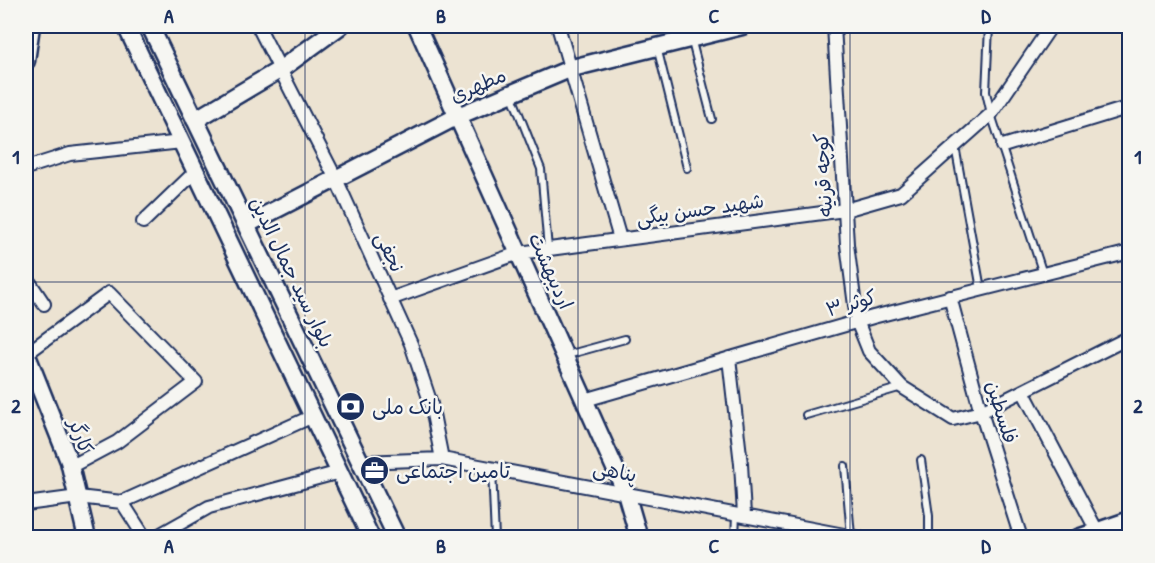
<svg xmlns="http://www.w3.org/2000/svg" width="1155" height="563" font-family="'Patrick Hand','Playpen Sans Arabic',sans-serif">
  <rect width="100%" height="100%" fill="#ece3d2"/>
  <filter id="ink" filterUnits="userSpaceOnUse"><feTurbulence type="fractalNoise" baseFrequency=".0167" numOctaves="2"/><feDisplacementMap in="SourceGraphic" scale="12" xChannelSelector="R" yChannelSelector="G"/><feConvolveMatrix kernelMatrix="1 2 1 2 8 2 1 2 1" color-interpolation-filters="sRGB"/></filter>
  <g filter="url(#ink)">
    <path fill="#e5d6bc" d="M428 26H462L432 37Z"/>
    <g fill="none" stroke-linecap="round" stroke-linejoin="round">
      <defs>
        <path id="lane" d="M989 26 986 92 991 114 1043 274
          M691 38 712 119
          M657 47 687 168
          M512 96 541 169 548 249
          M955 146 981 289
          M567 355 625 339
          M806 415 902 387
          M921 460 929 516V538
          M845 466 851 536
          M492 469 495 538
          M70 538 85 533
          M735 538 736 514"/>
        <path id="street" d="M258 26 336 179 411 344 431 404 442 459
          M558 26 620 239
          M834 26 847 244 857 321 869 351 902 387 953 419 981 412 1130 337
          M1003 146 1130 107
          M26 168 70 154 182 142
          M143 222 196 171
          M26 277 44 304
          M950 297 981 412 1021 538
          M390 299 519 253 845 210 901 194 991 114 1051 26
          M26 354 109 293 196 382 117 442 70 467
          M729 358 741 464 744 515
          M1023 391 1097 531
          M585 400 873 317 1130 252
          M361 462 442 459 860 538
          M122 502 313 416
          M26 504 78 497 122 502 145 538
          M154 538 209 507 340 472"/>
        <path id="secondary" d="M126 26 371 538
          M150 26 397 538
          M417 26 626 493 639 538
          M26 61 31 26
          M195 120 281 69 340 26
          M246 225 458 116 572 68 742 26
          M26 353 69 461 87 538
          M1078 538 1130 520"/>
      </defs>
      <use href="#lane" stroke="#1b2f5e" stroke-width="10"/>
      <use href="#street" stroke="#1b2f5e" stroke-width="16"/>
      <use href="#secondary" stroke="#1b2f5e" stroke-width="21"/>
      <use href="#lane" stroke="#f6f6f2" stroke-width="6"/>
      <use href="#street" stroke="#f6f6f2" stroke-width="12"/>
      <use href="#secondary" stroke="#f6f6f2" stroke-width="16"/>
    </g>
  </g>
  <path fill="none" stroke="#1b2f5e" stroke-width="1.5" stroke-opacity="0.55" d="M305 26V538M578 26V538M850 26V538M26 282H1130"/>
  <defs>
    <symbol id="bank-disc" viewBox="-11 -11 22 22"><circle r="9.5" fill="#1b2f5e" stroke="#f6f6f2"/><path d="M-6-4H6V4H-6ZM0-2.3a2.3 2.3 0 1 0 0 4.6a2.3 2.3 0 1 0 0-4.6Z" fill="#fff"/></symbol>
    <symbol id="office-disc" viewBox="-11 -11 22 22"><circle r="9.5" fill="#1b2f5e" stroke="#f6f6f2"/><path d="M-6-3h4V-5.5h4V-3h4V5H-6ZM-1-4.5V-3h2v-1.5ZM-6 0V1H6V0Z" fill="#fff"/></symbol>
  </defs>
  <g fill-rule="evenodd">
    <use href="#bank-disc" x="334" y="390" width="33" height="33"/>
    <use href="#office-disc" x="358" y="454" width="33" height="33"/>
  </g>
  <g text-anchor="middle" stroke-width="5" stroke-linejoin="round" paint-order="stroke">
    <g font-size="20" fill="#1b2f5e" stroke="#f6f6f2">
      <text transform="translate(478 85) rotate(-23)" y="7">مطهری</text>
      <text transform="translate(823 175) rotate(-93)" y="7">کوچه قرنیه</text>
      <text transform="translate(700 209) rotate(-8)" y="7">شهید حسن بیگی</text>
      <text transform="translate(390 252) rotate(65)" y="7">نجفی</text>
      <text transform="translate(551 271) rotate(66)" y="7">اردیبهشت</text>
      <text transform="translate(292 272) rotate(64)" y="7">بلوار سید جمال الدین</text>
      <text transform="translate(851 303) rotate(-16)" y="7">کوثر ۳</text>
      <text transform="translate(1002 412) rotate(73)" y="7">فلسطین</text>
      <text transform="translate(81 436) rotate(69)" y="7">کارگر</text>
      <text transform="translate(615 471) rotate(11)" y="7">پناهی</text>
    </g>
    <g font-size="20" fill="#1b2f5e" stroke="#f6f6f2" text-anchor="start">
      <text x="372" y="414">بانک ملی</text>
      <text x="396" y="478">تامین اجتماعی</text>
    </g>
  </g>
  <rect width="1155" height="563" fill="none" stroke="#f6f6f2" stroke-width="66"/>
  <rect x="33" y="33" width="1089" height="497" fill="none" stroke="#1b2f5e" stroke-width="2"/>
  <g font-size="20" text-anchor="middle" font-weight="bold" fill="#1b2f5e">
    <text x="169" y="23">A</text>
    <text x="441" y="23">B</text>
    <text x="714" y="23">C</text>
    <text x="986" y="23">D</text>
    <text x="16" y="164">1</text>
    <text x="1138" y="164">1</text>
    <text x="16" y="413">2</text>
    <text x="1138" y="413">2</text>
    <text x="169" y="553">A</text>
    <text x="441" y="553">B</text>
    <text x="714" y="553">C</text>
    <text x="986" y="553">D</text>
  </g>
</svg>
